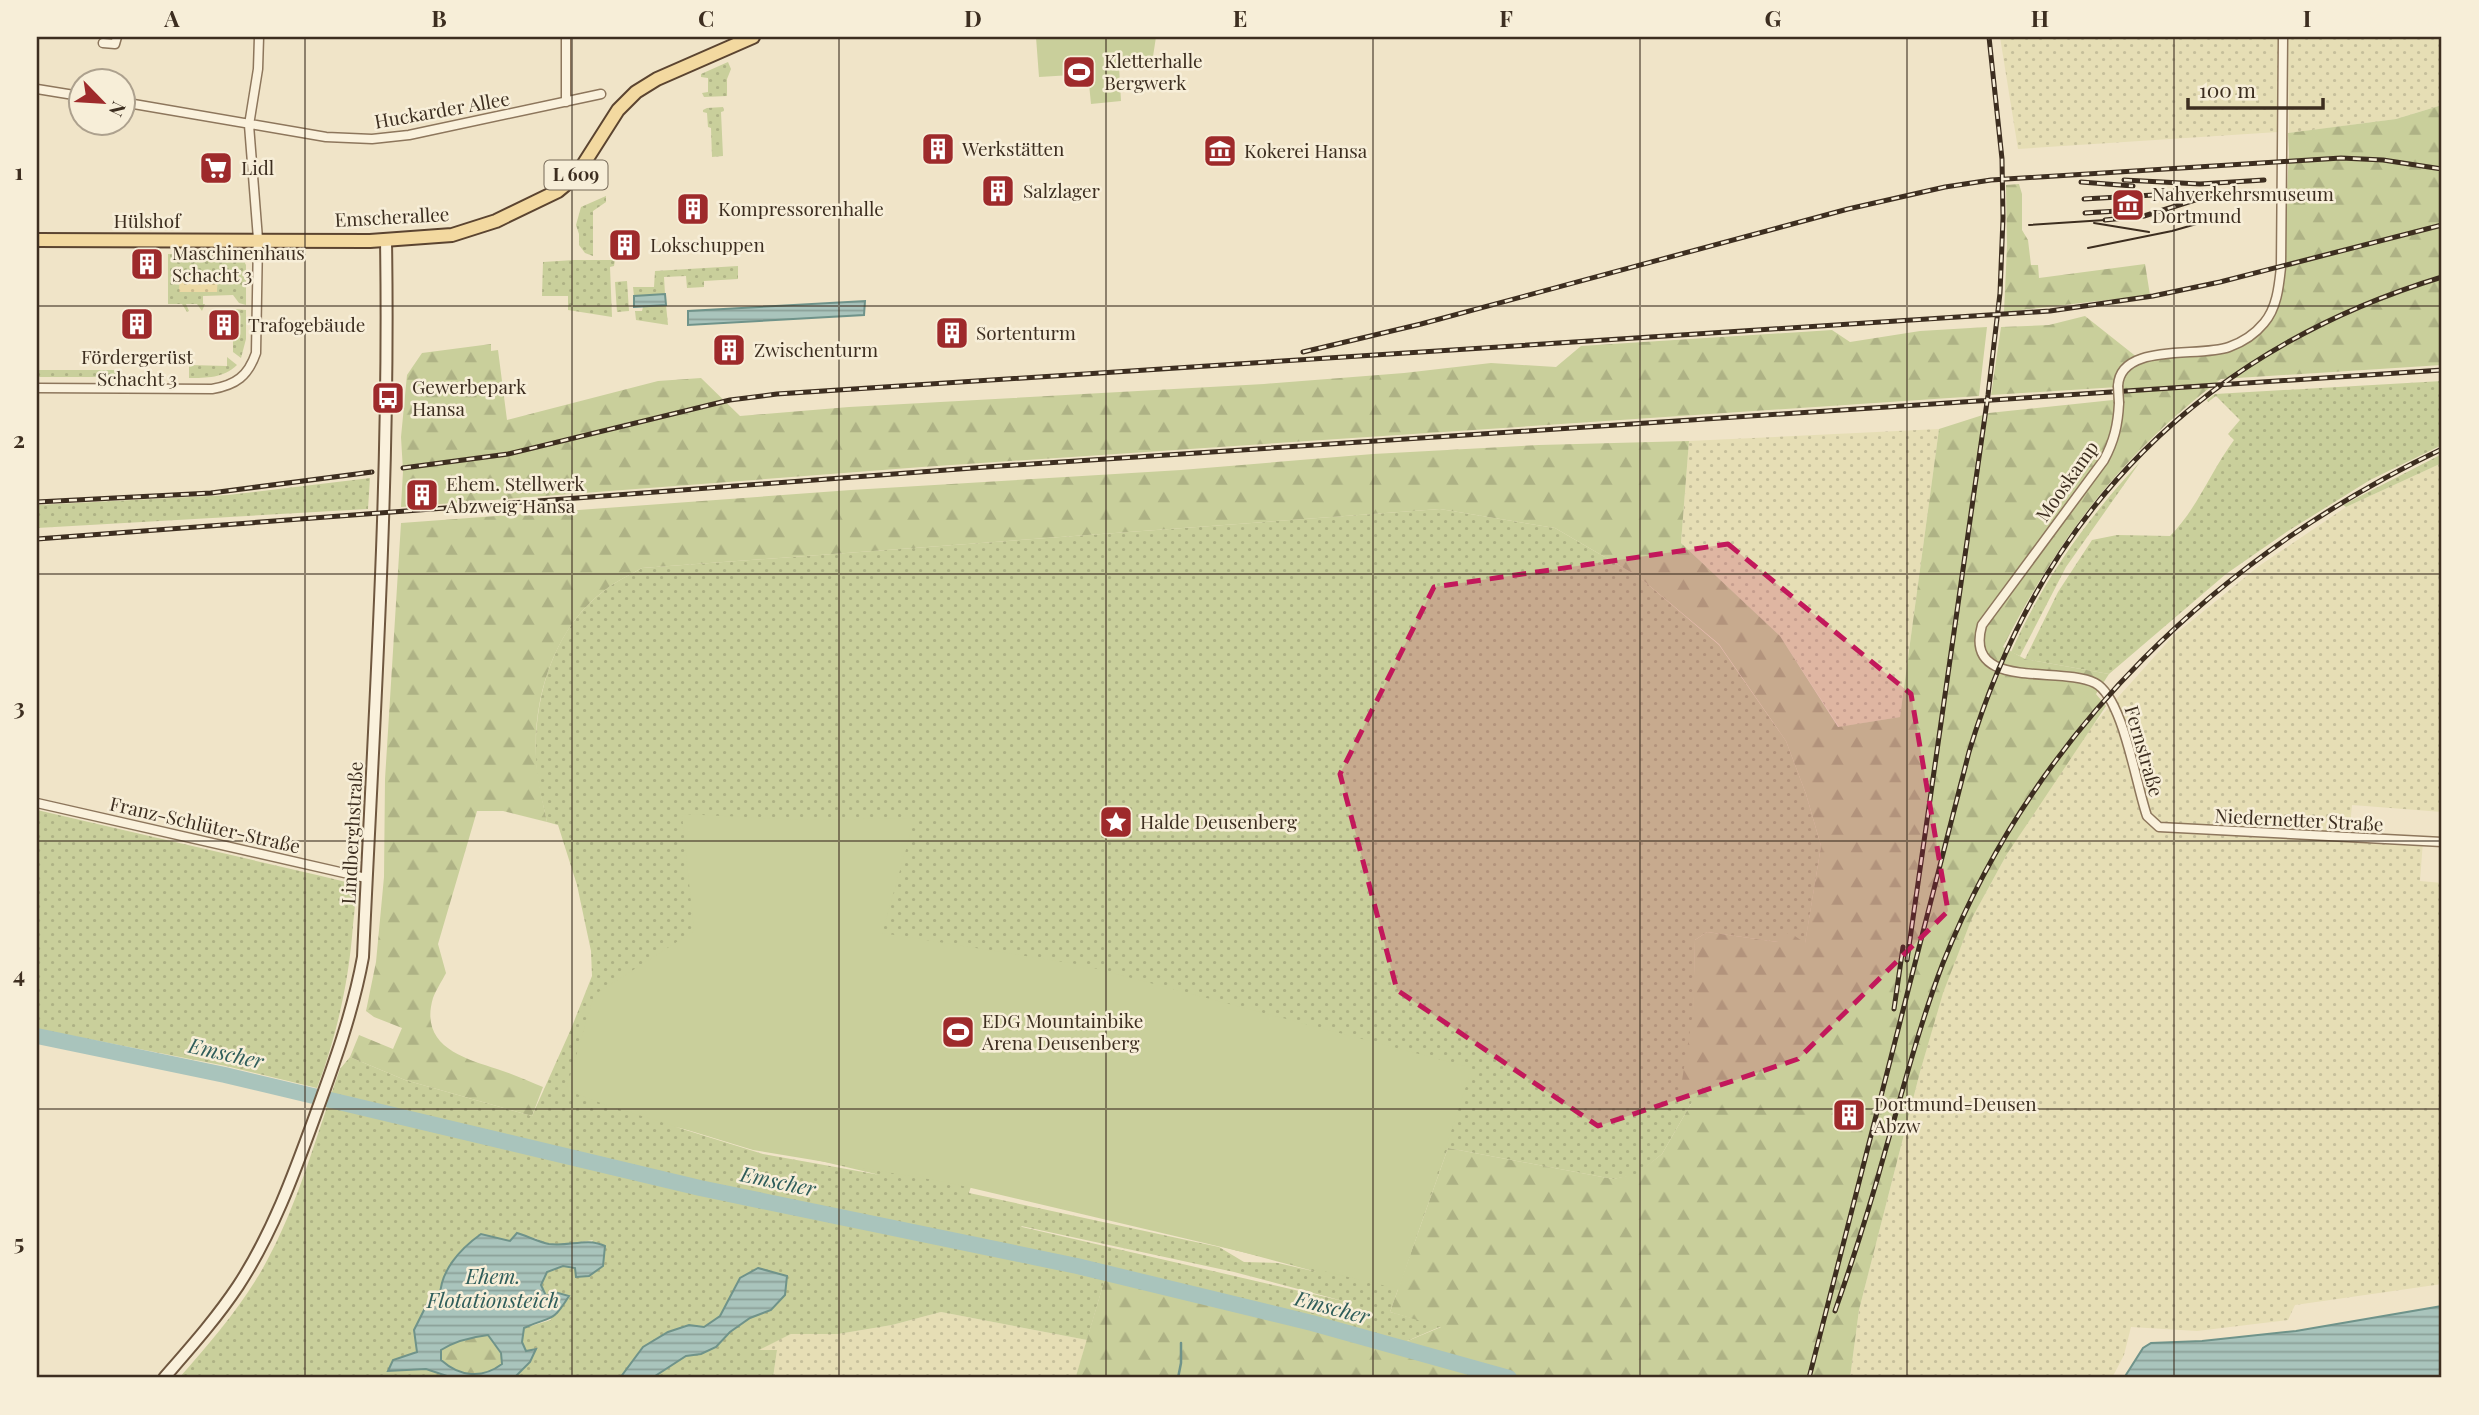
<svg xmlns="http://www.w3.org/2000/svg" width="2479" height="1415" font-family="'Playfair Display',serif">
  <defs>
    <pattern id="farmland-dots" width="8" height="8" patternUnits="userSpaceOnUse" patternTransform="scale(1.75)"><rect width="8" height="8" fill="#e6deb5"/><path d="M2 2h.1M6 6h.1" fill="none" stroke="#c6bf9b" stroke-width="1.8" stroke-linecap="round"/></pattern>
    <pattern id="grass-dots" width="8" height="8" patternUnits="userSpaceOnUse" patternTransform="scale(1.75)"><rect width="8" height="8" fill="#c9cf9b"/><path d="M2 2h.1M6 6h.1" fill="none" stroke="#aeb285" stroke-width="1.8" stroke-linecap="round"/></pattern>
    <pattern id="forest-firs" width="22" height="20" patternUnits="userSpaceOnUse" patternTransform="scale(1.75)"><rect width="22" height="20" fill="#c9cf9b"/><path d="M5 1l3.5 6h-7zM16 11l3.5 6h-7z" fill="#aeb285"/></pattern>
    <pattern id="sand-dots" width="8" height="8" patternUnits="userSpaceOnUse" patternTransform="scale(1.75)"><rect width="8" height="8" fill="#ecd9a5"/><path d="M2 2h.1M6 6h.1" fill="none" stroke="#cbbb8e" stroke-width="1.8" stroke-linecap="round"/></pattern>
    <pattern id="water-rules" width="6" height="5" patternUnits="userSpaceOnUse" patternTransform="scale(1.75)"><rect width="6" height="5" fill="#a9c4bc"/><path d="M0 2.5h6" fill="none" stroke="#8ba098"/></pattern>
  </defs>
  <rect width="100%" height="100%" fill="#f0e4c8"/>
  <path fill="url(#farmland-dots)" d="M2000 37H2278V132L2018 149Z
    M2288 37H2442V105L2396 119 2289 133Z
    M1939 429 1900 717 1839 727 1780 636 1681 543 1689 441Z
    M2442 463V812L2352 805 2349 838 2423 841 2420 881 2442 883V1284L2295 1305 2288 1320 2197 1331 2131 1327 2124 1355 2112 1378H1850L1859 1310 1920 1072 1942 993 1972 918 2007 854 2045 794 2093 725 2173 636 2259 566 2346 507Z
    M941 1312 1087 1340 1076 1376 1082 1378H773L777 1350H757L791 1334H838L892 1325Z"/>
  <path fill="url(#grass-dots)" fill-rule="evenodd" d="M728 62 731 69 727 79V96L704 97 702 93 708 92V78L701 77V74Z
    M723 107 724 111 721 112 723 156 712 157 711 128 708 127 707 113 703 112V110L707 108Z
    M606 196V202L593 211V256L585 253 579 245V234L576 225 581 207Z
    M168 254 241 256 246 265V305L239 303 233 295 203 296V304H205L202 311 197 304H186L189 311 187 312 182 304H168Z
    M574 260H615L614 266 610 267 612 317 568 310V296H542L543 262Z
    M738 266V279L704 281V287L687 288 686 276 664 277 665 294 634 296 633 287H654L655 271Z
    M627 281 629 311 617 312 615 282Z
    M666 305 668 325 636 320 635 311H642L643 307Z
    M233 309 246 310V339L241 358 233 352Z
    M227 357 237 365C224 378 206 378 189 378V365L227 366Z
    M37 370H120V377H37Z
    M2442 381V445L2370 480 2288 531 2226 574 2109 674 2025 659 2058 592 2092 540 2117 535 2170 536C2197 509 2211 471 2234 440L2228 434 2240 420 2216 396 2208 402 2207 400 2215 394Z
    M2442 454V463L2346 507 2343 505Z
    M2140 462 2066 567 2020 656 2011 652C2044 579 2086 520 2140 462Z
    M370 478 368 509 37 528V505L228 495Z
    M1440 509 1555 528 1639 577 1719 645 1786 741 1806 794 1821 846 1805 944 1778 942 1707 932 1695 940 1692 1102 1662 1154 1636 1175 1613 1179 1448 1148 1390 1312 1442 1326 1393 1347 1312 1323 1106 1275 1087 1340 941 1312 892 1325 838 1334H791L759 1350H777L773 1378H652L686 1356 701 1354 716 1347 730 1332 750 1318 771 1310 740 1278 720 1316 704 1327 668 1332 643 1347 620 1378H514L530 1362 535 1349 526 1351 522 1342 524 1328 551 1320 546 1297 541 1285 547 1272 563 1266 575 1268 593 1240 564 1245 547 1244 535 1238 510 1242 481 1234 457 1257 417 1352 393 1360 389 1371 426 1369 453 1378H179C210 1343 240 1308 263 1268 298 1206 316 1136 340 1069L350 1057 405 1080 532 1116 571 1029 592 976 591 951 577 885 558 825 547 822C543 803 537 783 536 763 533 700 552 629 605 590 616 581 630 575 642 568ZM676 1127 880 1175 763 1154ZM973 1180 1317 1272 1278 1263 1244 1262 1219 1247 969 1193ZM1021 1226 1234 1272 1343 1301 1022 1227Z
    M37 810 317 875 346 882 353 887C357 899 354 913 353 925 349 981 337 1035 317 1088L226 1066 37 1029Z"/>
  <path fill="url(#forest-firs)" d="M2442 105V365L2221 379C2122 454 2059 537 2003 647L2025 659 2109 674 2096 694 2106 706 2007 854 1972 918 1943 993 1920 1072 1859 1310 1850 1378H1527L1410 1351 1498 1378H1082L1076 1376 1106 1275 1312 1323 1393 1347 1441 1327 1390 1312 1448 1148 1613 1179 1636 1174 1662 1154 1692 1102 1680 1093 1693 1012 1695 940 1707 932 1778 942 1789 932 1805 943 1821 846 1806 794 1786 741 1719 644 1639 577 1555 528 1440 509 642 568C630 575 616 581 605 590 552 629 530 705 537 769 539 786 543 804 547 822L503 811H477L438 944 446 973C442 981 436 990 433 998 419 1046 463 1058 497 1069 513 1074 528 1081 543 1087L532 1116 405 1080 350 1057 359 1035 393 1049 402 1028 374 1017 366 1011 376 962 384 877 385 779 401 523 851 490 1181 470 1373 454 1539 445 1689 441 1681 543 1780 636 1838 727 1900 717 1939 429 1989 413 2113 400 2118 387 1991 395 2001 327 2049 325 2085 316 2138 358C2170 355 2249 351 2269 324 2277 311 2280 296 2282 282L2289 153 2288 133 2396 119Z
    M2019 184 2022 194V230L2028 240 2031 265H2038L2039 278 2145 264 2150 295 2004 312 2007 246 2006 185Z
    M1987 327 1979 396 922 467 401 507 403 471 401 437 407 375 422 353 491 344V351L498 350 507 420 658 381 701 378 740 416 849 407 1264 384 1404 373 1491 363 1556 367 1581 346 1832 330 1850 342 1920 331Z
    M488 1335 501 1353 502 1364C482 1379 460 1377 441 1360V1350C455 1341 472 1337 488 1335Z"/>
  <path fill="url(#sand-dots)" d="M180 272H218L217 292H179Z"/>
  <path fill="#c9cf9b" d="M1036 37H1156L1152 63 1119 66 1121 101 1091 104 1088 74 1039 77Z
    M682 814 803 820 915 818 882 933 1082 965 1472 1068 1399 1289 946 1182 753 1150 609 1106 566 1090 594 995 694 931Z"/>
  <path fill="url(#water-rules)" stroke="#6f938a" stroke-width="2" fill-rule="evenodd" d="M665 294 666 305 634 307V296Z
    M865 301 864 315 688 325V311Z
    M517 1233C527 1236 539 1242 549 1244 570 1247 586 1237 605 1246L603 1266 589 1276 576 1277 575 1268 563 1266 547 1272 541 1285 546 1296 555 1292 569 1296C551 1325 552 1315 524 1328L522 1342 526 1351 536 1349 530 1362 514 1378H453L426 1369 388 1371 393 1360 417 1352 414 1330 431 1296 440 1297C440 1271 460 1249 481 1234L510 1241ZM488 1335 501 1353 502 1364C482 1379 460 1377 441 1360V1350C455 1341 472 1337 488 1335Z
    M758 1268 787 1276 785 1295 771 1310 750 1318 730 1332 716 1347 701 1354 686 1356 652 1378H620L643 1347 668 1332 689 1325 704 1327 720 1316 740 1278Z
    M2442 1306V1378H2124L2143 1348 2151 1343 2202 1341 2296 1331Z"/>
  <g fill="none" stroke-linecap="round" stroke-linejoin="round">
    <path stroke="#6f938a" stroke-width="2.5" d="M1178 1378 1181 1363V1343"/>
    <path stroke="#a9c4bc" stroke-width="16" d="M37 1036 225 1075 700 1188 1077 1266 1312 1323 1509 1378"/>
    <defs>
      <path id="minor" d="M566 37V102
        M103 43 115 44 117 37
        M37 89 80 96
        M122 102 326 137 372 139 409 135 601 94
        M2118 386C2120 342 2199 358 2229 347 2243 342 2255 334 2264 323 2277 308 2279 286 2281 267L2283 37
        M37 388 212 389C236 385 248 376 256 353L258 239 249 125 258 69 259 37
        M2119 403C2118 425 2114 441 2104 460L1982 625C1963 692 2060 665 2095 683 2123 697 2136 785 2147 816L2159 827 2442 842
        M37 803 366 878"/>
      <path id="secondary" d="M164 1378C190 1348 216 1319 238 1286 272 1234 294 1174 315 1116 334 1064 353 1012 363 957 374 718 390 480 386 241"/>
      <path id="primary" d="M37 240 370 241 452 235 496 221 558 191 576 176 618 110 636 92 657 79 753 37"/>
    </defs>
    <use href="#minor" stroke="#8d765c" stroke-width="11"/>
    <use href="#secondary" stroke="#6f573f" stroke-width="14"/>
    <use href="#primary" stroke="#5b4430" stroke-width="16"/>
    <use href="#minor" stroke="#faf1dc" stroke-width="8"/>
    <use href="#secondary" stroke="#faf1dc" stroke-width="10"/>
    <use href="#primary" stroke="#f3d9a0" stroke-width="12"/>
    <path stroke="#3d2e20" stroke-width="2" d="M2094 223 2149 232
      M2029 225 2105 220
      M2088 248 2172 231 2228 215"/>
    <defs>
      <path id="rail" d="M2124 180 2200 184 2264 180
        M2081 182 2133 186
        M2084 199 2206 192
        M2085 213 2118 211
        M2105 220 2144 216 2195 200 2217 196 2273 192
        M1303 352 1421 324 1848 209 1945 187 1991 180 2341 158 2383 160 2442 169
        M403 468 508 454 730 400 777 394 2050 311 2153 296 2220 282 2442 225
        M37 502 211 493 372 472
        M37 539 986 467 2442 370
        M1907 960 1988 395 2000 293 2003 218 2002 159 1989 37
        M1894 1009 1903 947
        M1835 1311C1854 1257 1871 1203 1886 1148 1904 1086 1920 1023 1943 963 2035 731 2219 555 2442 449
        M1809 1378 1969 752C2041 512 2203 350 2442 277"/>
    </defs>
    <use href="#rail" stroke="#3d2e20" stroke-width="5"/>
    <use href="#rail" stroke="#f7eed8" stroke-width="2.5" stroke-dasharray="8" stroke-linecap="butt"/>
    <defs>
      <path id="minor-bridge" d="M2118 386 2119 403"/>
    </defs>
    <use href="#minor-bridge" stroke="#8d765c" stroke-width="11" stroke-linecap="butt"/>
    <use href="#minor-bridge" stroke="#faf1dc" stroke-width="8"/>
  </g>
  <path fill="#c2185b" fill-opacity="0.2" stroke="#c2185b" stroke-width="5" stroke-dasharray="14 9" stroke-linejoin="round" d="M1728 544 1911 694 1948 911 1798 1059 1598 1126 1397 990 1340 774 1434 587Z"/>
  <path fill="none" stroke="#3d2e20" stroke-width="2" stroke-opacity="0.55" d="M305 37V1378M572 37V1378M839 37V1378M1106 37V1378M1373 37V1378M1640 37V1378M1907 37V1378M2174 37V1378M37 306H2442M37 574H2442M37 841H2442M37 1109H2442"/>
  <defs>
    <symbol id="stadium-square" viewBox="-11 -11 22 22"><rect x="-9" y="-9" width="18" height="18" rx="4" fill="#9e2a2b" stroke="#f7eed8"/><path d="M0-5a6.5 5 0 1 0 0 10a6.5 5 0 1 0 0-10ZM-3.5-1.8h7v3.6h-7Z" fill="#fff"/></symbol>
    <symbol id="building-square" viewBox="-11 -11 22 22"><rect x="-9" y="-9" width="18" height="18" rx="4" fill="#9e2a2b" stroke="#f7eed8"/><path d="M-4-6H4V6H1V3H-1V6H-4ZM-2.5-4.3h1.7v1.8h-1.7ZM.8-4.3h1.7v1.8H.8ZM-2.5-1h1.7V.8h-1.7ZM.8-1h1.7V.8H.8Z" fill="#fff"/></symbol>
    <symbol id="museum-square" viewBox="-11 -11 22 22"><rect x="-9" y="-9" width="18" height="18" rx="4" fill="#9e2a2b" stroke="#f7eed8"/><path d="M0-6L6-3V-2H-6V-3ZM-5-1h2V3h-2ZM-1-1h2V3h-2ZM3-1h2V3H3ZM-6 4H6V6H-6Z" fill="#fff"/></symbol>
    <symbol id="supermarket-square" viewBox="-11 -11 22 22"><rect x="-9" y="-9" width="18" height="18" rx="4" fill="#9e2a2b" stroke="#f7eed8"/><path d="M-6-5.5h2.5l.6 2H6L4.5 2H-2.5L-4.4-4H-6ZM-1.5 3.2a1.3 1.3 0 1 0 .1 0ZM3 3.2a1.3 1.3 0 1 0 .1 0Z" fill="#fff"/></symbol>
    <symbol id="bus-square" viewBox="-11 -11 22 22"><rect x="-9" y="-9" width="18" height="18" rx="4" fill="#9e2a2b" stroke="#f7eed8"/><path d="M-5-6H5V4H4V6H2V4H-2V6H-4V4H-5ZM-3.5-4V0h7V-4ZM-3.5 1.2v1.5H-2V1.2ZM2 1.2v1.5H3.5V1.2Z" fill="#fff"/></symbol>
    <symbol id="sight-square" viewBox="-11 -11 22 22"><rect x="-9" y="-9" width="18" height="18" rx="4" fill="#9e2a2b" stroke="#f7eed8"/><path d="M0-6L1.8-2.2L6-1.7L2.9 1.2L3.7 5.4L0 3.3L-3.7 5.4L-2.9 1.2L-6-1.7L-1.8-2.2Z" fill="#fff"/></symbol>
  </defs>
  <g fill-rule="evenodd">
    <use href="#stadium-square" x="1060" y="53" width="38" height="38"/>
    <use href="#building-square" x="919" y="130" width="38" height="38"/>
    <use href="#museum-square" x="1201" y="132" width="38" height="38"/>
    <use href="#supermarket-square" x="197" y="149" width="38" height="38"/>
    <use href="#building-square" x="979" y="172" width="38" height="38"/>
    <use href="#museum-square" x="2109" y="186" width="38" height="38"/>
    <use href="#building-square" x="674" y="190" width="38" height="38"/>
    <use href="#building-square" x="606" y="226" width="38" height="38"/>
    <use href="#building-square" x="128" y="245" width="38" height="38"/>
    <use href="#building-square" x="118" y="305" width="38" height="38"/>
    <use href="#building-square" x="205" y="306" width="38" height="38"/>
    <use href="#building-square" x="933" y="314" width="38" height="38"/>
    <use href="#building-square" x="710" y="331" width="38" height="38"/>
    <use href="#bus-square" x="369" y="379" width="38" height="38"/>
    <use href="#building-square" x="403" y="476" width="38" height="38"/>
    <use href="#sight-square" x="1097" y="803" width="38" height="38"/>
    <use href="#stadium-square" x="939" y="1013" width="38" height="38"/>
    <use href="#building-square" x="1830" y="1096" width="38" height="38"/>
  </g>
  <g text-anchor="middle" stroke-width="5" stroke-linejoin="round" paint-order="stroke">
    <rect fill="#f7eed8" stroke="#756857" stroke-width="2" x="544.5" y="160.5" width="63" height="29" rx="5"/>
    <g font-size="18" font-weight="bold" fill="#3d2e20">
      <text x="576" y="181">L 609</text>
    </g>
    <g font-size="19" fill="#3d2e20" stroke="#f7eed8" text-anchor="start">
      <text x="1104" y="68">Kletterhalle<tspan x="1104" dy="22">Bergwerk</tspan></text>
      <text x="962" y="156">Werkstätten</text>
      <text x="1244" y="158">Kokerei Hansa</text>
      <text x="241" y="175">Lidl</text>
      <text x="1023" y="198">Salzlager</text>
      <text x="2152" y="201">Nahverkehrsmuseum<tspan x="2152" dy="22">Dortmund</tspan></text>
      <text x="718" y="216">Kompressorenhalle</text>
      <text x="650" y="252">Lokschuppen</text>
      <text x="172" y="260">Maschinenhaus<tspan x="172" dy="22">Schacht 3</tspan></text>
      <text x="248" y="332">Trafogebäude</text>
      <text x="976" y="340">Sortenturm</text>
      <text x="754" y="357">Zwischenturm</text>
      <text x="137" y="364" text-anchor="middle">Fördergerüst<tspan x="137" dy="22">Schacht 3</tspan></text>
      <text x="412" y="394">Gewerbepark<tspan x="412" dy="22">Hansa</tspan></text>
      <text x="446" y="491">Ehem. Stellwerk<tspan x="446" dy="22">Abzweig Hansa</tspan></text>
      <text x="1140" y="829">Halde Deusenberg</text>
      <text x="982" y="1028">EDG Mountainbike<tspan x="982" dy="22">Arena Deusenberg</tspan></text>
      <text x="1874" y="1111">Dortmund-Deusen<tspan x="1874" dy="22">Abzw</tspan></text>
    </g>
    <g font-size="19" fill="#3d2e20" stroke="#f7eed8">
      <text transform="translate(442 110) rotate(-10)" y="7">Huckarder Allee</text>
      <text transform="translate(392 217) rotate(-3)" y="7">Emscherallee</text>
      <text x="147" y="228">Hülshof</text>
      <text transform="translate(2067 481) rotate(-55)" y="7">Mooskamp</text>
      <text transform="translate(2144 751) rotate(74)" y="7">Fernstraße</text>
      <text transform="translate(2299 820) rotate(3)" y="7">Niedernetter Straße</text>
      <text transform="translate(205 825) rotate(13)" y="7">Franz-Schlüter-Straße</text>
      <text transform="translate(352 833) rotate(-87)" y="7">Lindberghstraße</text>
    </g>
    <g font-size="21" font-style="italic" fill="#2f5d5a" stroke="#f7eed8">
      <text transform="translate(226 1054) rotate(13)" y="7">Emscher</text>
      <text transform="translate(778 1182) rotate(12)" y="7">Emscher</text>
      <text x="493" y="1284">Ehem.<tspan x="493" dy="24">Flotationsteich</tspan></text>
      <text transform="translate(1332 1308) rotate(15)" y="7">Emscher</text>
    </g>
  </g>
  <rect width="2479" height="1415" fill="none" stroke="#f7eed8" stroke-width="77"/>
  <g transform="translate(102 102) rotate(115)"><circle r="33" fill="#f7eed8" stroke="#ada18e" stroke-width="2"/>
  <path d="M0-5L12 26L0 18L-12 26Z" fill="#9e2a2b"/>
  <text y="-10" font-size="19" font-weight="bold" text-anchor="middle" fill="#3d2e20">N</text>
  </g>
  <path d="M2188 98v10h135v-10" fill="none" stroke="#3d2e20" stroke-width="3.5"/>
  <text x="2199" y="98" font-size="21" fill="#3d2e20" stroke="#f7eed8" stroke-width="5" paint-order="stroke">100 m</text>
  <rect x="38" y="38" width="2402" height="1338" fill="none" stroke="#3d2e20" stroke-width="2.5"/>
  <g font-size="23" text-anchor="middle" font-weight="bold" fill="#3d2e20">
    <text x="172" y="27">A</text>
    <text x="439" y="27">B</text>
    <text x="706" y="27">C</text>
    <text x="973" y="27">D</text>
    <text x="1240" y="27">E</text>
    <text x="1506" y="27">F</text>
    <text x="1773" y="27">G</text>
    <text x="2040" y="27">H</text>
    <text x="2307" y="27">I</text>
    <text x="19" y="180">1</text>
    <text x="19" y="448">2</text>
    <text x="19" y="715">3</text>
    <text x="19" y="983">4</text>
    <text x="19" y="1251">5</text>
  </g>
</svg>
